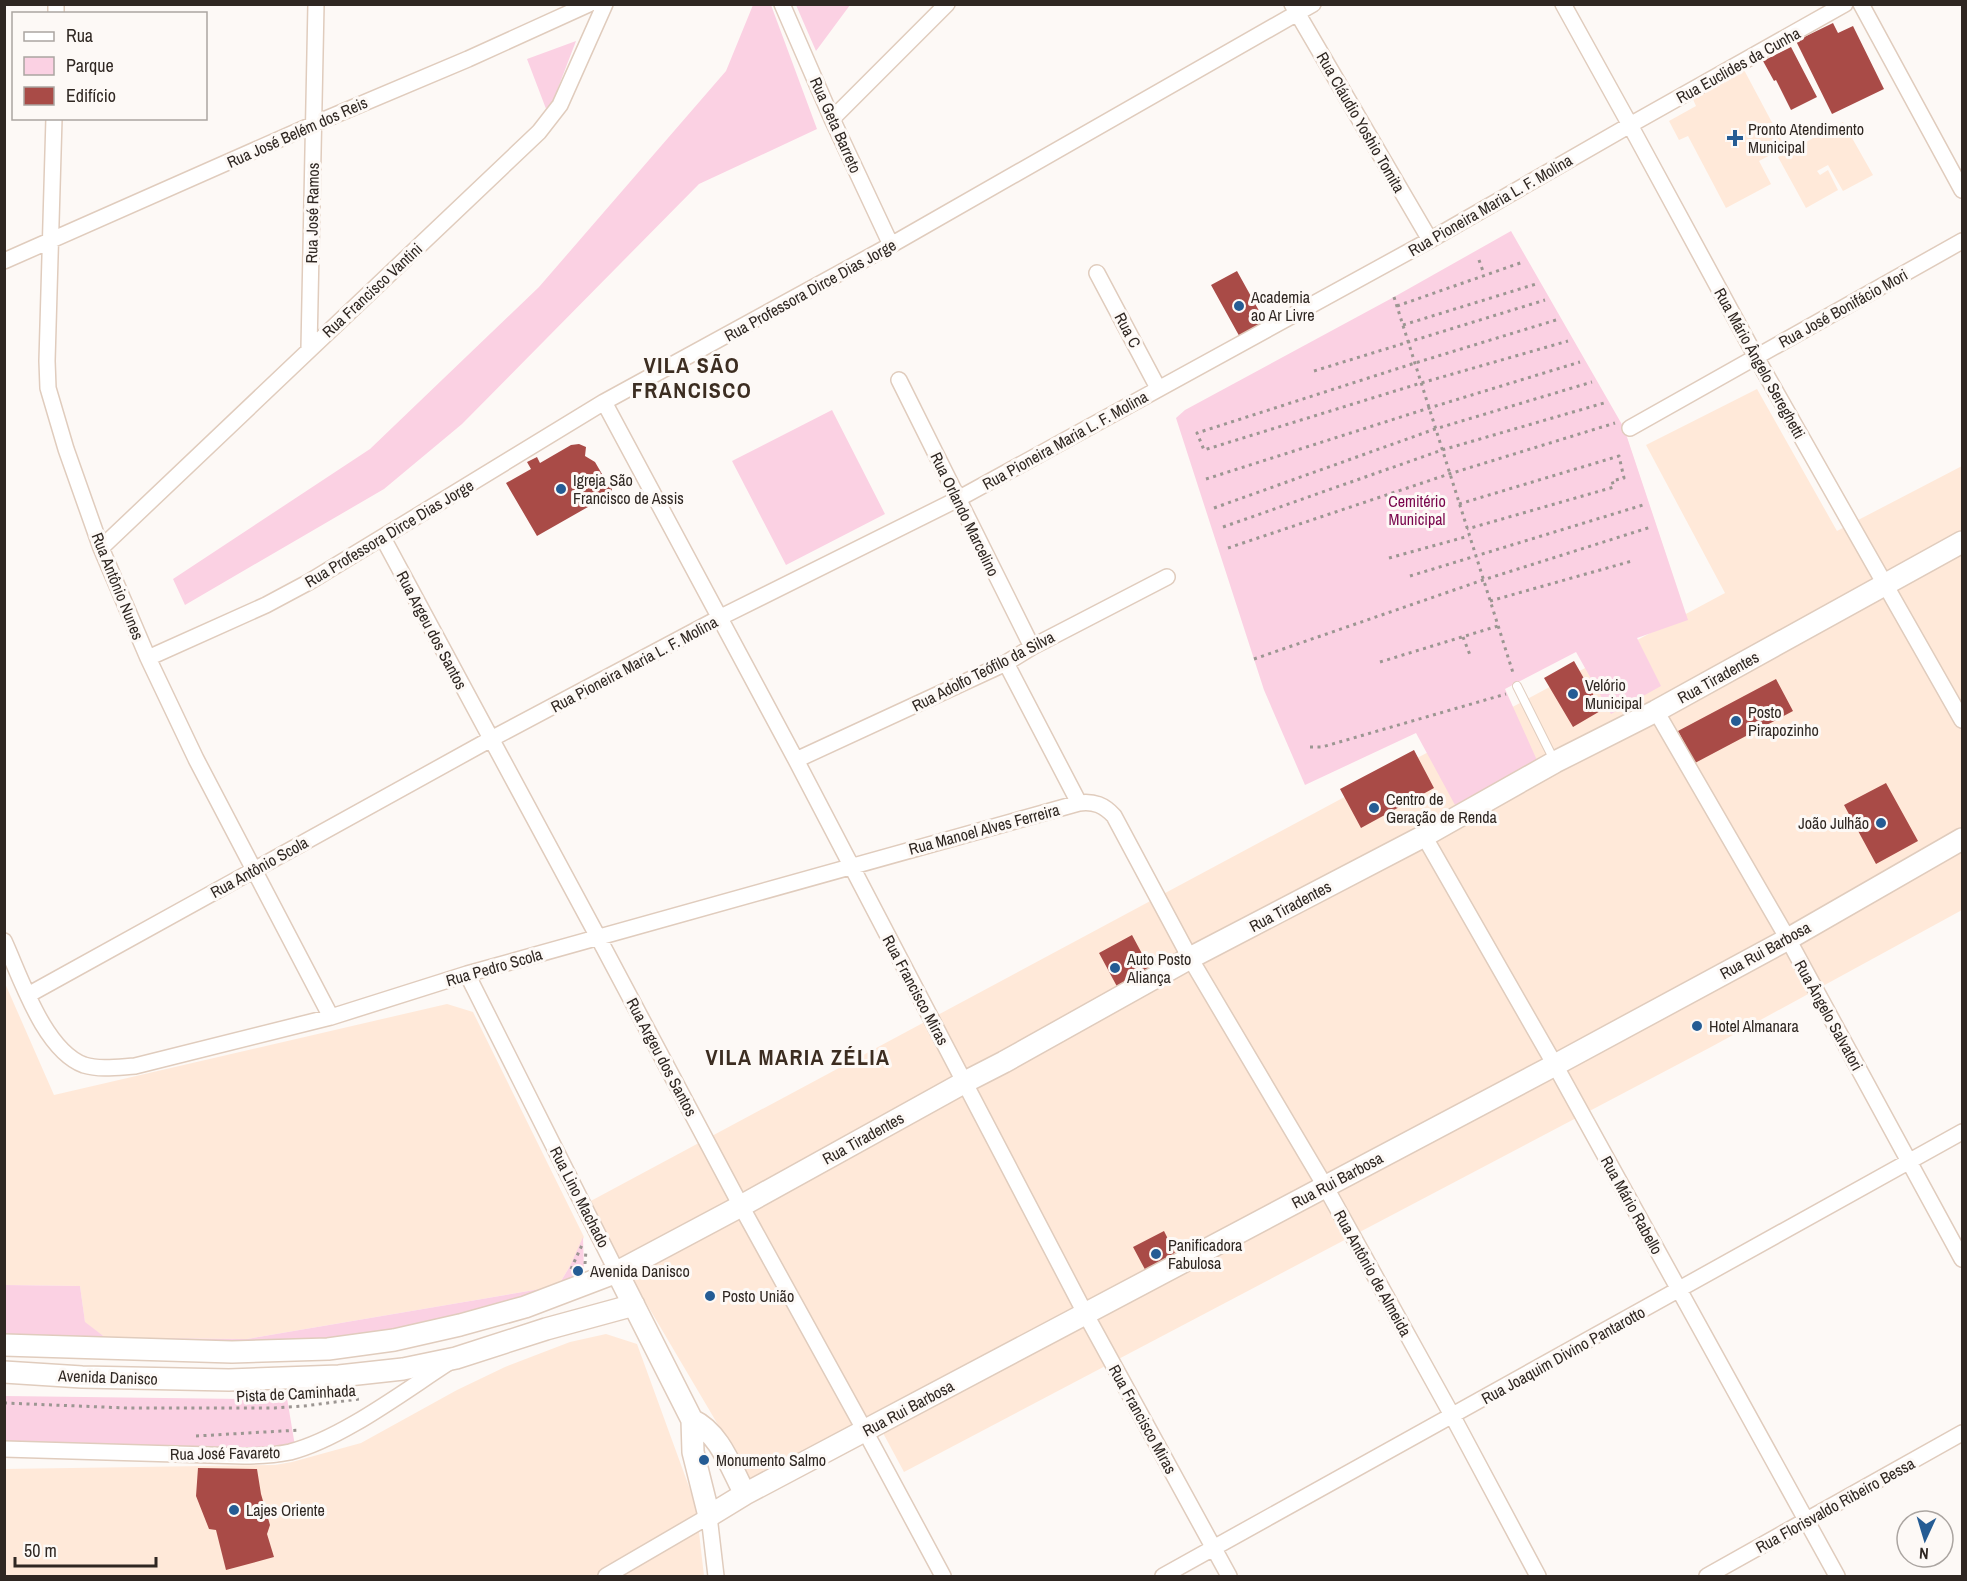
<svg xmlns="http://www.w3.org/2000/svg" width="1967" height="1581" font-family="'Archivo Narrow',sans-serif">
  <rect width="100%" height="100%" fill="#fdf9f6"/>
  <path fill="#ffe9d9" d="M1743 68 1785 147 1759 161 1771 184 1726 208 1688 136 1679 140 1669 121 1696 106 1691 95Z
    M1843 122 1873 175 1843 191 1828 165 1817 171 1820 175 1828 170 1838 190 1806 208 1778 157Z
    M1757 389 1837 531 1962 466V910L1711 1047 904 1472 876 1420 753 1484 587 1203 1725 593 1646 445Z
    M4 981 54 1095 447 1004 473 1012 584 1237 570 1266 558 1286 247 1339 106 1338 85 1323 80 1286 5 1285Z
    M606 1334 637 1344 696 1506 704 1576H5L4 1469 275 1465 292 1462 361 1443 457 1390 505 1367 570 1342Z"/>
  <path fill="#fbd1e3" d="M753 5H771L817 129 699 184 462 424 384 489 185 605 173 579 370 449 539 287 726 71Z
    M796 5H850L816 51Z
    M576 41 548 114 527 59Z
    M1511 231 1624 428 1688 620 1637 638 1661 686 1611 714 1576 652 1505 689 1540 767 1455 805 1416 733 1305 785 1264 690 1176 418 1185 410 1394 297Z
    M832 410 885 514 786 565 732 461Z
    M583 1237 584 1272 559 1286 531 1297 390 1333 309 1343 75 1344 15 1336 5 1333V1285L80 1286 85 1322 106 1338 247 1339 558 1286 570 1266Z
    M5 1396 244 1399 287 1398 295 1446 244 1452 200 1447 5 1442Z"/>
  <path fill="#a94b47" d="M1833 23 1838 33 1853 26 1884 89 1832 114 1796 41Z
    M1791 47 1817 97 1791 110 1776 80 1774 81 1763 61Z
    M1237 271 1268 327 1242 341 1211 285Z
    M579 444 586 447 585 456 595 462 602 474 601 483 612 486V491L609 495 537 536 506 483 531 469 527 462 537 457 540 463 571 445Z
    M1574 661 1602 710 1573 727 1544 678Z
    M1776 679 1793 711 1695 763 1678 731Z
    M1414 750 1434 788 1361 828 1340 789Z
    M1886 783 1918 841 1876 864 1844 805Z
    M1132 935 1154 976 1121 994 1099 953Z
    M1164 1231 1179 1261 1149 1277 1133 1247Z
    M198 1468 257 1469 261 1494 270 1525 267 1534 274 1557 226 1570 216 1530 209 1529 196 1496Z"/>
  <g fill="none" stroke-linecap="round" stroke-linejoin="round">
    <defs>
      <path id="lane" d="M1517 686 1554 760"/>
      <path id="street" d="M782 4 832 119 891 245
        M1292 4 1430 240
        M1563 4 1630 125 1756 357 1962 720
        M1861 4 1962 190
        M56 14V4
        M54 118 47 361 48 388 66 449 101 548 148 658 196 759 331 1017
        M832 119 947 4
        M4 261 314 124 468 59 589 4
        M1097 273 1158 388
        M309 349 316 4
        M899 380 1032 647
        M604 402 796 760 1085 1313 1229 1576
        M1630 428 1962 241
        M383 538 598 937 741 1206 865 1431 943 1576
        M101 548 539 132 560 105 605 4
        M148 658 266 605 309 582 604 402 891 245 1313 4
        M1006 663 1079 803
        M1656 711 1788 939 1962 1259
        M796 760 1006 663 1032 647 1167 577
        M1424 836 1555 1065 1837 1576
        M4 941C21 978 44 1050 84 1065 100 1070 119 1067 135 1066L331 1017 467 974 1079 803C1094 801 1104 805 1114 816L1190 958 1325 1186 1453 1417 1538 1576
        M467 974 617 1272
        M28 995 491 739 719 618 958 499 1430 240 1630 125 1845 4
        M4 1449 244 1456C260 1456 275 1455 290 1452 341 1439 403 1392 448 1363
        M606 1576 709 1516 716 1576
        M1163 1576 1962 1132
        M1707 1576 1962 1433"/>
      <path id="secondary" d="M617 1272 692 1420 693 1452 709 1516 745 1494 1555 1065 1788 939 1962 839
        M4 1345 232 1352 328 1349 394 1340 460 1325 525 1307 617 1272 741 1206 965 1082 1004 1062 1190 958 1424 836 1555 762 1656 711 1962 542
        M4 1372 82 1377 229 1380 339 1376 403 1369 456 1358 546 1329 634 1305
        M692 1420C720 1433 731 1468 745 1494"/>
    </defs>
    <use href="#lane" stroke="#e0ccbd" stroke-width="10"/>
    <use href="#street" stroke="#e0ccbd" stroke-width="18"/>
    <use href="#secondary" stroke="#e0ccbd" stroke-width="24"/>
    <path stroke="#9c9692" stroke-width="3" stroke-dasharray="3 4.5" stroke-linecap="butt" d="M1479 260 1484 274
      M1394 297 1514 676
      M1397 306 1523 262
      M1556 320 1415 363 1197 433 1204 450 1421 383 1568 341
      M1403 325 1536 284
      M1314 371 1545 300
      M1206 479 1429 408 1580 362
      M1459 504 1619 456 1624 478 1612 481 1614 487 1467 529
      M1214 508 1435 429 1592 382
      M1223 527 1442 450 1604 403
      M1228 548 1449 474 1615 423
      M1389 558 1469 536
      M1410 576 1643 505
      M1490 601 1632 561
      M1463 637 1470 655
      M1254 659 1483 580 1651 527
      M1380 662 1498 626
      M1310 747H1322L1506 694
      M585 1264 586 1250
      M571 1269 582 1245 584 1244
      M4 1403 127 1408H275L304 1406 359 1399 362 1400
      M196 1436 300 1430"/>
    <use href="#lane" stroke="#fff" stroke-width="8"/>
    <use href="#street" stroke="#fff" stroke-width="15"/>
    <use href="#secondary" stroke="#fff" stroke-width="21"/>
  </g>
  <g fill="#255c94" stroke="#fdf9f6" stroke-width="2">
    <path d="M1732 129h6v6h6v6h-6v6h-6v-6h-6v-6h6z"/>
    <circle cx="1239" cy="306" r="6"/>
    <circle cx="561" cy="489" r="6"/>
    <circle cx="1573" cy="694" r="6"/>
    <circle cx="1736" cy="721" r="6"/>
    <circle cx="1374" cy="808" r="6"/>
    <circle cx="1881" cy="823" r="6"/>
    <circle cx="1115" cy="968" r="6"/>
    <circle cx="1697" cy="1026" r="6"/>
    <circle cx="1156" cy="1254" r="6"/>
    <circle cx="578" cy="1271" r="6"/>
    <circle cx="710" cy="1296" r="6"/>
    <circle cx="704" cy="1460" r="6"/>
    <circle cx="234" cy="1510" r="6"/>
  </g>
  <g text-anchor="middle" stroke-width="6" stroke-linejoin="round" paint-order="stroke">
    <g font-size="16" fill="#2f2722" stroke="#fdf9f6">
      <text transform="translate(1738 65) rotate(-29)" y="6">Rua Euclides da Cunha</text>
      <text transform="translate(1361 122) rotate(60)" y="6">Rua Cláudio Yoshio Tomita</text>
      <text transform="translate(836 125) rotate(66)" y="6">Rua Geta Barreto</text>
      <text transform="translate(297 132) rotate(-24)" y="6">Rua José Belém dos Reis</text>
      <text transform="translate(1490 205) rotate(-30)" y="6">Rua Pioneira Maria L. F. Molina</text>
      <text transform="translate(312 213) rotate(-89)" y="6">Rua José Ramos</text>
      <text transform="translate(372 290) rotate(-43)" y="6">Rua Francisco Vantini</text>
      <text transform="translate(810 290) rotate(-29)" y="6">Rua Professora Dirce Dias Jorge</text>
      <text transform="translate(1843 308) rotate(-29)" y="6">Rua José Bonifácio Mori</text>
      <text transform="translate(1128 330) rotate(62)" y="6">Rua C</text>
      <text transform="translate(1760 363) rotate(61)" y="6">Rua Mário Ângelo Sereghetti</text>
      <text transform="translate(1065 440) rotate(-29)" y="6">Rua Pioneira Maria L. F. Molina</text>
      <text transform="translate(965 514) rotate(64)" y="6">Rua Orlando Marcelino</text>
      <text transform="translate(389 533) rotate(-31)" y="6">Rua Professora Dirce Dias Jorge</text>
      <text transform="translate(118 586) rotate(68)" y="6">Rua Antônio Nunes</text>
      <text transform="translate(432 630) rotate(62)" y="6">Rua Argeu dos Santos</text>
      <text transform="translate(634 664) rotate(-28)" y="6">Rua Pioneira Maria L. F. Molina</text>
      <text transform="translate(983 671) rotate(-27)" y="6">Rua Adolfo Teófilo da Silva</text>
      <text transform="translate(1718 677) rotate(-29)" y="6">Rua Tiradentes</text>
      <text transform="translate(984 829) rotate(-15)" y="6">Rua Manoel Alves Ferreira</text>
      <text transform="translate(259 867) rotate(-29)" y="6">Rua Antônio Scola</text>
      <text transform="translate(1290 906) rotate(-28)" y="6">Rua Tiradentes</text>
      <text transform="translate(1765 950) rotate(-29)" y="6">Rua Rui Barbosa</text>
      <text transform="translate(494 967) rotate(-16)" y="6">Rua Pedro Scola</text>
      <text transform="translate(916 990) rotate(62)" y="6">Rua Francisco Miras</text>
      <text transform="translate(1829 1015) rotate(61)" y="6">Rua Ângelo Salvatori</text>
      <text transform="translate(662 1057) rotate(62)" y="6">Rua Argeu dos Santos</text>
      <text transform="translate(863 1138) rotate(-29)" y="6">Rua Tiradentes</text>
      <text transform="translate(1337 1180) rotate(-28)" y="6">Rua Rui Barbosa</text>
      <text transform="translate(580 1197) rotate(63)" y="6">Rua Lino Machado</text>
      <text transform="translate(1632 1205) rotate(61)" y="6">Rua Mário Rabello</text>
      <text transform="translate(1373 1273) rotate(61)" y="6">Rua Antônio de Almeida</text>
      <text transform="translate(1563 1355) rotate(-29)" y="6">Rua Joaquim Divino Pantarotto</text>
      <text transform="translate(108 1377) rotate(2)" y="6">Avenida Danisco</text>
      <text transform="translate(296 1393) rotate(-3)" y="6">Pista de Caminhada</text>
      <text transform="translate(908 1408) rotate(-28)" y="6">Rua Rui Barbosa</text>
      <text transform="translate(1143 1419) rotate(61)" y="6">Rua Francisco Miras</text>
      <text transform="translate(225 1453) rotate(-1)" y="6">Rua José Favareto</text>
      <text transform="translate(1835 1505) rotate(-29)" y="6">Rua Florisvaldo Ribeiro Bessa</text>
    </g>
    <g font-size="16" fill="#2f2722" stroke="#fdf9f6" text-anchor="start">
      <text x="1748" y="135">Pronto Atendimento<tspan x="1748" dy="18">Municipal</tspan></text>
      <text x="1251" y="303">Academia<tspan x="1251" dy="18">ao Ar Livre</tspan></text>
      <text x="573" y="486">Igreja São<tspan x="573" dy="18">Francisco de Assis</tspan></text>
      <text x="1585" y="691">Velório<tspan x="1585" dy="18">Municipal</tspan></text>
      <text x="1748" y="718">Posto<tspan x="1748" dy="18">Pirapozinho</tspan></text>
      <text x="1386" y="805">Centro de<tspan x="1386" dy="18">Geração de Renda</tspan></text>
      <text x="1869" y="829" text-anchor="end">João Julhão</text>
      <text x="1127" y="965">Auto Posto<tspan x="1127" dy="18">Aliança</tspan></text>
      <text x="1709" y="1032">Hotel Almanara</text>
      <text x="1168" y="1251">Panificadora<tspan x="1168" dy="18">Fabulosa</tspan></text>
      <text x="590" y="1277">Avenida Danisco</text>
      <text x="722" y="1302">Posto União</text>
      <text x="716" y="1466">Monumento Salmo</text>
      <text x="246" y="1516">Lajes Oriente</text>
    </g>
    <g font-size="16" fill="#79054c" stroke="#fdf9f6">
      <text x="1417" y="507">Cemitério<tspan x="1417" dy="18">Municipal</tspan></text>
    </g>
    <g font-size="22" font-weight="bold" letter-spacing="1.5" fill="#3c2d21" stroke="#fdf9f6">
      <text x="692" y="373">VILA SÃO<tspan x="692" dy="25">FRANCISCO</tspan></text>
      <text x="798" y="1065">VILA MARIA ZÉLIA</text>
    </g>
  </g>
  <rect width="1967" height="1581" fill="none" stroke="#2f2722" stroke-width="12"/>
  <rect x="12" y="12" width="195" height="108" fill="#fdf9f6" stroke="#aba5a1" stroke-width="1.5"/>
  <rect x="24" y="32" width="30" height="9" fill="#ffffff" stroke="#aba5a1" stroke-width="1.5"/>
  <text x="66" y="42" font-size="18" fill="#2f2722">Rua</text>
  <rect x="24" y="57" width="30" height="18" fill="#fbd1e3" stroke="#aba5a1" stroke-width="1.5"/>
  <text x="66" y="72" font-size="18" fill="#2f2722">Parque</text>
  <rect x="24" y="87" width="30" height="18" fill="#a94b47" stroke="#aba5a1" stroke-width="1.5"/>
  <text x="66" y="102" font-size="18" fill="#2f2722">Edifício</text>
  <g transform="translate(1925 1539) rotate(184)"><circle r="28" fill="#fdf9f6" stroke="#aba5a1" stroke-width="1.5"/>
  <path d="M0-4.5L10 22L0 15L-10 22Z" fill="#255c94"/>
  <text y="-9" font-size="16" font-weight="bold" text-anchor="middle" fill="#2f2722">N</text>
  </g>
  <path d="M15 1557v9h141v-9" fill="none" stroke="#2f2722" stroke-width="3"/>
  <text x="24" y="1557" font-size="18" fill="#2f2722" stroke="#fdf9f6" stroke-width="4.5" paint-order="stroke">50 m</text>
</svg>
